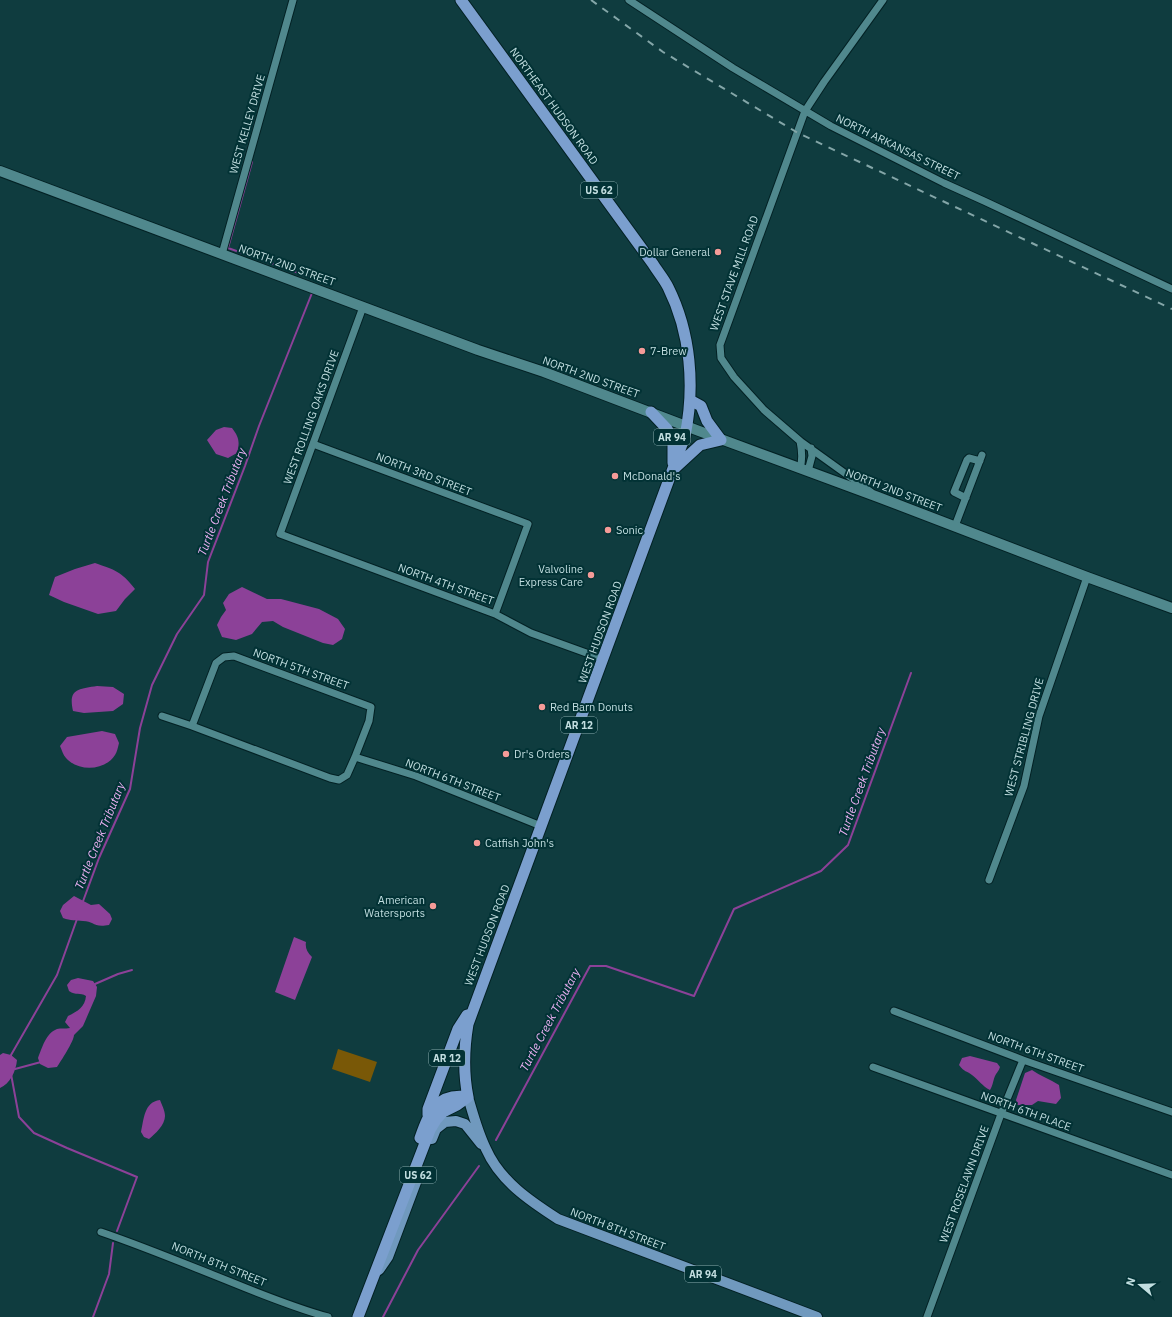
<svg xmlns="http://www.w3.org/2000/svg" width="1172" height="1317" font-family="'IBM Plex Sans',sans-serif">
  <rect width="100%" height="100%" fill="#0f3c3f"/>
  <path fill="#795807" d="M338 1049 377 1062 370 1082 332 1069Z"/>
  <path fill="#8c4198" d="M224 427 232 428C239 437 240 442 237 453L228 458 216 454 207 440 216 430Z
    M95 563C115 570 121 571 135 589L125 599 116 611 98 614 64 602 49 595 55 577 75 569Z
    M242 587 267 599H281L319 609 338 619 345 629 342 639 333 645 323 643 283 627 273 621 262 622 252 634 236 640 222 637 217 625 221 617 226 610 223 603 229 594Z
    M97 686 113 687 124 694 123 704 113 711 84 713 73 711C68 689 78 689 97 686Z
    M102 731 115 734 119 743C118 747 117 752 115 755 105 771 78 772 66 758 63 755 62 750 60 746L67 737Z
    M74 896 91 905 99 904 110 914 112 919 109 925C93 928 94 921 83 921 75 920 71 921 63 918L60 911 63 905Z
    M294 937 306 942C305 948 307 952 312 957L295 1000 275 992Z
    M78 978 93 981 97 987 96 996 83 1026 74 1035C74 1041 61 1061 57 1067L48 1068 40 1064 38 1058C42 1048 46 1033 57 1029 61 1028 65 1029 70 1028L65 1022 68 1016C78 1011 85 1007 86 996 80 992 76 996 69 991L67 985 71 980Z
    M3 1053 11 1055 17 1060C16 1071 10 1084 0 1088V1055Z
    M970 1056 997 1063 1000 1067C999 1071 996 1073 995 1076 993 1081 993 1085 990 1090 982 1086 979 1080 972 1075 966 1070 965 1073 959 1065L962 1058Z
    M1032 1070C1040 1076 1050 1079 1059 1085L1061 1098 1056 1104 1038 1101 1032 1105H1017L1016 1100 1025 1073Z
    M160 1100C162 1105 165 1111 165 1116 165 1125 155 1134 149 1139L144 1137 141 1132C144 1119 144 1102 160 1100Z"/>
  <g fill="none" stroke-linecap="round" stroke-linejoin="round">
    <path stroke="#8c4198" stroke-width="2" d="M252 162 228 248 316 279 317 281
      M82 904 99 858 130 789 140 728 152 685 177 634 204 595 208 562 245 466 259 426 312 293
      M94 987 95 984 118 974 132 970
      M11 1057V1055L57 975 77 919
      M15 1069 41 1062
      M11 1074 19 1117 34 1133 67 1148 137 1177 117 1231
      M496 1140 590 966H606L694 996 734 909 821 871 848 845 911 673
      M93 1317 109 1274 113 1243
      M383 1317 418 1250 479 1166"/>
    <defs>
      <path id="minor" d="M629 0 733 68 831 126 944 183 984 201 1172 289
        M222 254 293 0
        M363 307 280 534 495 614 531 633 603 659
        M313 444 528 524 495 614
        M800 468C803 459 802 451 800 441
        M808 471 812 456 811 448
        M871 492 800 441 764 410 734 377 721 358 720 345 805 111 824 82 883 0
        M966 498 954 492 967 460 969 458 980 461
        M955 526 982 455
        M162 716 192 726 330 778 339 780 347 775 355 757 369 721 371 707 234 656 224 657 216 663 192 726
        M355 757 416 776 541 826
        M989 880 1024 786 1039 716 1087 577
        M894 1011 1023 1060 1172 1112
        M873 1067 1172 1175
        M101 1232C145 1247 188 1265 231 1282 263 1295 295 1308 328 1317
        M927 1317 1001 1114 1023 1060"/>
      <path id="secondary" d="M0 171 478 350 544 372 699 431 878 497 1087 577 1172 608"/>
      <path id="primary" d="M468 1097C473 1114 478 1133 486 1149 500 1181 530 1201 558 1219L817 1317
        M432 1139 436 1129 445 1122 456 1121 465 1124 481 1144
        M379 1270 388 1257 418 1177"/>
      <path id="trunk" d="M461 0 653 264C658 272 664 279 668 287 691 333 695 387 685 436L468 1024C464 1048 463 1072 468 1097
        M651 412 667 429 673 440V463
        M675 468 700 445 721 440 707 421 701 406 690 400
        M428 1115V1109L458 1029 467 1015
        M420 1138C429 1113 437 1092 468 1097
        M358 1317 430 1130 436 1120 443 1112 457 1105 468 1097"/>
    </defs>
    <use href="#minor" stroke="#032124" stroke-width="9"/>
    <use href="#secondary" stroke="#032124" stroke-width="12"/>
    <use href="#primary" stroke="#032124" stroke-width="12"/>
    <use href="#trunk" stroke="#032124" stroke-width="13"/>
    <use href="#minor" stroke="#50888d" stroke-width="7"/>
    <use href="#secondary" stroke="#50888d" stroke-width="10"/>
    <use href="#primary" stroke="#7099be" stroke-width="10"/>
    <use href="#trunk" stroke="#7b9fce" stroke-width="11"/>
    <path stroke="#84a6a8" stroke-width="2" stroke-dasharray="7 7" stroke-linecap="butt" d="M591 0 663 52 798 133 1172 309"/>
  </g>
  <g fill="#f59b98" stroke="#023235" stroke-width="1.5">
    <circle cx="718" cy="252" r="4"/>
    <circle cx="642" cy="351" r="4"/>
    <circle cx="615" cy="476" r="4"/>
    <circle cx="608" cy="530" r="4"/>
    <circle cx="591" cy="575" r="4"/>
    <circle cx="542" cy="707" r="4"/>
    <circle cx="506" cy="754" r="4"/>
    <circle cx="477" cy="843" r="4"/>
    <circle cx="433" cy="906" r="4"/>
  </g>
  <g text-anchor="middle" stroke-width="4" stroke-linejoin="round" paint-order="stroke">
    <g fill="#023235" stroke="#88aaad" stroke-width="1">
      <rect x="581" y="182" width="36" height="16" rx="3"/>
      <rect x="654" y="429" width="36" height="16" rx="3"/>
      <rect x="561" y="717" width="36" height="16" rx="3"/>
      <rect x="429" y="1050" width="36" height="16" rx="3"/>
      <rect x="400" y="1167" width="36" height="16" rx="3"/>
      <rect x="685" y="1266" width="36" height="16" rx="3"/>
    </g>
    <g font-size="10" font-weight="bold" fill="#c2dee0">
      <text x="599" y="194">US 62</text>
      <text x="672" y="441">AR 94</text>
      <text x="579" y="729">AR 12</text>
      <text x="447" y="1062">AR 12</text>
      <text x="418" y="1179">US 62</text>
      <text x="703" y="1278">AR 94</text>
    </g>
    <g font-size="11" fill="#c2dee0" stroke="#023235">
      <text transform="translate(554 106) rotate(54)" y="4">NORTHEAST HUDSON ROAD</text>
      <text transform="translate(247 124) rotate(-74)" y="4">WEST KELLEY DRIVE</text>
      <text transform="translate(898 147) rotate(26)" y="4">NORTH ARKANSAS STREET</text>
      <text transform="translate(287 265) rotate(20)" y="4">NORTH 2ND STREET</text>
      <text transform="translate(734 273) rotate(-70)" y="4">WEST STAVE MILL ROAD</text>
      <text transform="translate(591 377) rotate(20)" y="4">NORTH 2ND STREET</text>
      <text transform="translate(311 417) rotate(-70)" y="4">WEST ROLLING OAKS DRIVE</text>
      <text transform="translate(424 474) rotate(21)" y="4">NORTH 3RD STREET</text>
      <text transform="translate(894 490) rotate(21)" y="4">NORTH 2ND STREET</text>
      <text transform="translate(446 584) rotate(20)" y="4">NORTH 4TH STREET</text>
      <text transform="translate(600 632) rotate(-70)" y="4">WEST HUDSON ROAD</text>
      <text transform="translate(301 669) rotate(20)" y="4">NORTH 5TH STREET</text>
      <text transform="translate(1024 737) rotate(-75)" y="4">WEST STRIBLING DRIVE</text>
      <text transform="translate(453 780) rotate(21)" y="4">NORTH 6TH STREET</text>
      <text transform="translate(487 935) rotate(-69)" y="4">WEST HUDSON ROAD</text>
      <text transform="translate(1036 1052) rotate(20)" y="4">NORTH 6TH STREET</text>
      <text transform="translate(1026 1111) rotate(20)" y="4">NORTH 6TH PLACE</text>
      <text transform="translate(964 1184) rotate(-70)" y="4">WEST ROSELAWN DRIVE</text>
      <text transform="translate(618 1229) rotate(21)" y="4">NORTH 8TH STREET</text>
      <text transform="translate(219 1264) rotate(22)" y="4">NORTH 8TH STREET</text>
    </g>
    <g font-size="11" fill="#c2dee0" stroke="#023235" text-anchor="start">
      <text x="710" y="256" text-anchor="end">Dollar General</text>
      <text x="650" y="355">7-Brew</text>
      <text x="623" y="480">McDonald's</text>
      <text x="616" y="534">Sonic</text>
      <text x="583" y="573" text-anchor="end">Valvoline<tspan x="583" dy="13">Express Care</tspan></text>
      <text x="550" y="711">Red Barn Donuts</text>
      <text x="514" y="758">Dr's Orders</text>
      <text x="485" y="847">Catfish John's</text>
      <text x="425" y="904" text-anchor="end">American<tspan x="425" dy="13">Watersports</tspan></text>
    </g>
    <g font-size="12" font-style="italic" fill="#eab0f2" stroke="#023235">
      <text transform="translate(222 502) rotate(-69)" y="4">Turtle Creek Tributary</text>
      <text transform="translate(862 782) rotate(-70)" y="4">Turtle Creek Tributary</text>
      <text transform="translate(100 836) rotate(-68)" y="4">Turtle Creek Tributary</text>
      <text transform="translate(550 1020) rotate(-62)" y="4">Turtle Creek Tributary</text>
    </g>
  </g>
  <g transform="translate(1140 1285) rotate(289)" stroke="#023235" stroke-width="3" paint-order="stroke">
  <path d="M0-3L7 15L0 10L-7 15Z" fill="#c2dee0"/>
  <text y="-6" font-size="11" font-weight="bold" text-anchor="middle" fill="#c2dee0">N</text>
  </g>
</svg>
